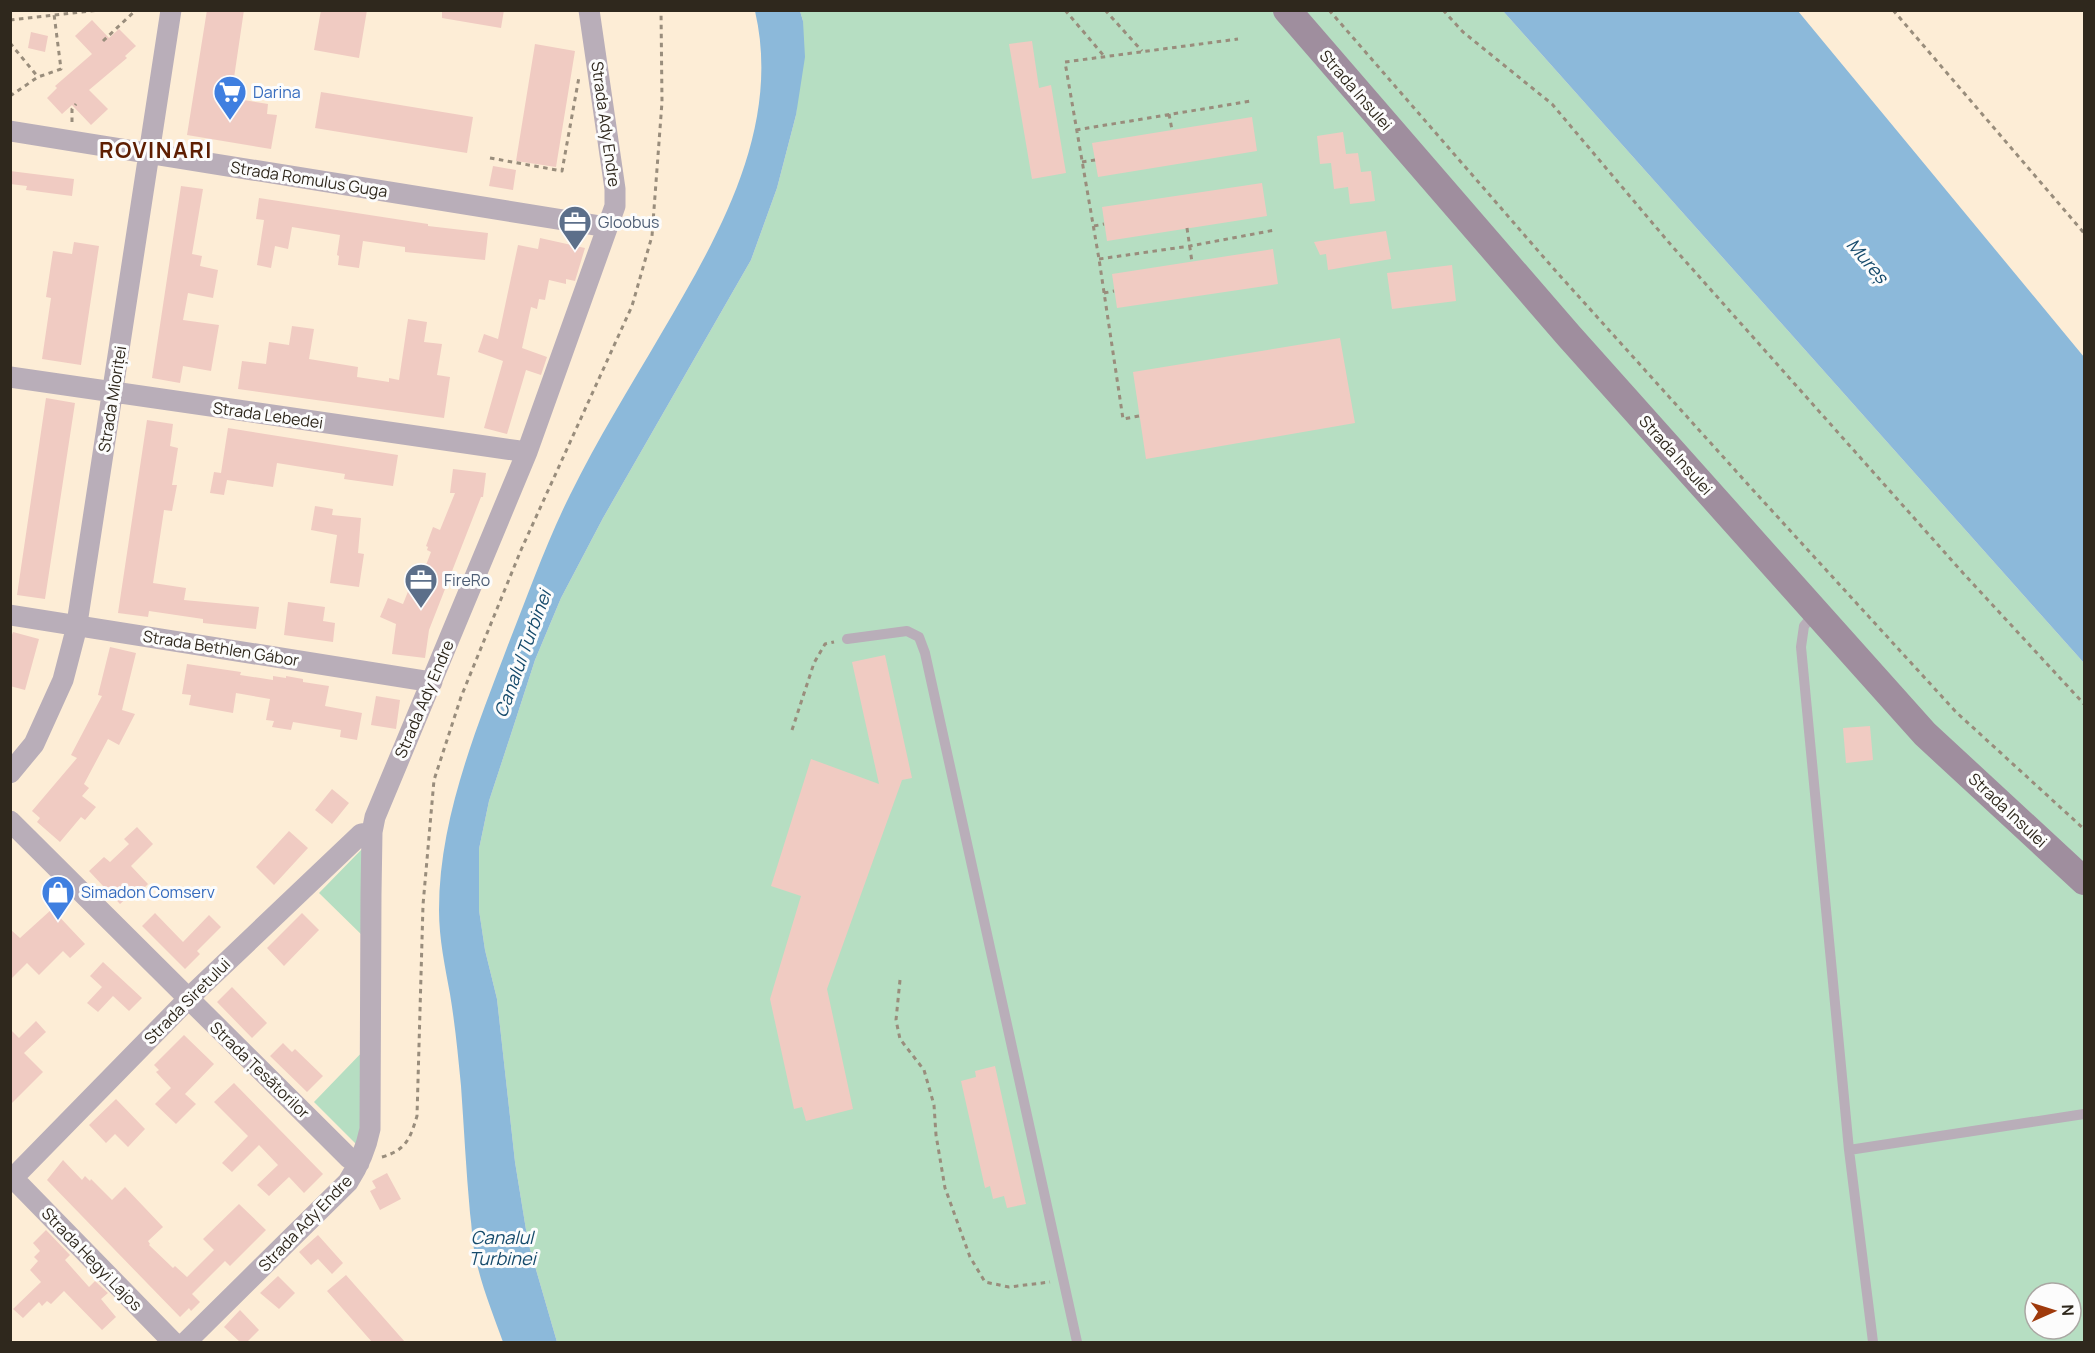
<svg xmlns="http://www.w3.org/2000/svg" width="2095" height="1353" font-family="Manrope,sans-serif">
  <rect width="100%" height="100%" fill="#fdedd6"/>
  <path fill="#b6dec2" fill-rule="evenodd" d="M800 11H1503L2084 663V1342H557L528 1242 515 1162 497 999 485 950 479 910V849L489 801 512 731 535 660 561 598 603 518 751 260 777 188 796 115 803 21ZM2035 1293H2071V1329H2035Z
    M363 848 368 941 319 893Z
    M369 1045 358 1146 314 1102Z"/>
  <path fill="#8cb9da" d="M755 11H800L803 21 805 57 796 115 777 188 751 260 603 518 561 598 535 660 512 731 489 801 479 849V910L485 950 497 999 515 1162 528 1242 557 1342H503C493 1314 481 1285 475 1255 472 1241 472 1227 470 1213 466 1170 464 1128 461 1086 458 1055 455 1024 450 994 445 966 439 939 439 910 439 818 476 730 508 645 528 595 546 543 570 495 597 440 630 387 661 334 718 237 782 128 755 11Z
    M1503 11H1798L2084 357V663Z"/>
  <path fill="#f0cbc2" d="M207 10H244L231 98 268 104 267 114 277 115 271 149 187 135Z
    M321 10H367L359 58 314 50Z
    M442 10H504L501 28 442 18Z
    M92 20 109 38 119 29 136 46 125 56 127 58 89 90 108 109 91 125 72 105 62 114 47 98 57 88 55 86 92 54 75 36Z
    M31 32 48 36 45 52 28 48Z
    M1032 41 1039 88 1051 85 1066 173 1032 179 1009 44Z
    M535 44 575 51 556 167 516 161Z
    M321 92 473 117 467 153 315 128Z
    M1252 117 1257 151 1098 177 1092 143Z
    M1343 132 1346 154 1358 153 1361 172 1371 171 1375 201 1350 204 1348 187 1334 189 1331 163 1320 164 1317 136Z
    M493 166 516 170 513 190 489 186Z
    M10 171 74 179 72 196 26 190 27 186 10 184Z
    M1262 183 1267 216 1107 241 1102 207Z
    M181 186 203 189 192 254 202 256 200 266 218 270 213 298 188 293 183 320 219 325 211 371 183 366 180 383 152 378Z
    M259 198 428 224V226L488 233 485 260 405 252V247L363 241 359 268 338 265 339 256 337 255 340 235 292 227 288 249 275 246 271 268 257 265 264 220 256 219Z
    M1386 231 1391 259 1328 270 1326 254 1320 255 1314 242Z
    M540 238 585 248 575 281 566 279V284L549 280 545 300 539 299 537 309 531 307 522 348 547 357 541 375 526 370 507 434 484 428 503 361 478 352 484 334 498 339 518 245 538 249Z
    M74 242 99 246 81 365 42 359 51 298 46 297 53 251 72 254Z
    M1273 249 1278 284 1117 308 1112 274Z
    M1452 265 1456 301 1392 309 1387 273Z
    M408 319 427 322 424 342 442 344 437 375 450 377 444 418 238 389 242 361 266 364 269 342 289 345 292 326 314 329 309 359 358 367 357 377 389 382V378L399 380Z
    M1340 338 1355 423 1146 459 1133 372Z
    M46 398 75 403 45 599 17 595Z
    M147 420 173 424 170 446 178 448 172 485H177L172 511 164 510 153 583 186 588 184 600 259 607 256 629 203 623V619L149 611 148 617 118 613Z
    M228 428 398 455 393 486 344 479 345 474 277 463 273 487 227 480 224 495 210 493 214 472 221 473Z
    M453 469 486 473 483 497H481L429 630 425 658 392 654 396 624 380 617 388 598 403 604 409 589 416 591 431 552 427 550 428 547 426 546 433 527 440 530 455 493H450Z
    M315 506 333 509 332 515 361 518 358 553 364 554 359 587 330 583 337 535 311 530Z
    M288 602 325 607 323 621 335 623 333 642 284 635Z
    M13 632 39 639 25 690 10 686V640Z
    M110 647 136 653 122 710 135 714 119 745 108 739 84 784 89 788 82 796 96 807 85 820 81 817 60 842 37 822 40 818 32 811 77 758 71 755 102 696 98 695Z
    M885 655 912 778 902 780 827 989 853 1109 806 1121 802 1107 794 1109 770 999 801 896 771 886 811 759 879 784 852 662Z
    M187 664 241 672 240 675 273 680V676L286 678V676L303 679V682L329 686 325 706 362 713 357 740 340 737 341 730 293 722 291 730 272 727 274 721 266 720 270 699 236 693 233 713 189 705 191 695 182 694Z
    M376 696 400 700 396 729 371 725Z
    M1870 726 1873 760 1846 763 1843 728Z
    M332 789 349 803 332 824 315 810Z
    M137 827 153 844 131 866 148 884 136 896 132 893 120 904 89 871 104 857 110 862 129 844 124 839Z
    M289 831 308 848 274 885 256 867Z
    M52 909 85 944 70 958 63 951 39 975 27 963 10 980V929L20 938Z
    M155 913 183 942 209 915 221 927 197 951 200 954 185 969 142 926Z
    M302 913 319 930 284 966 267 948Z
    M103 962 142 998 129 1011 113 996 98 1012 87 1003 102 987 90 976Z
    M232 987 267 1023 252 1038 217 1002Z
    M36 1021 46 1032 24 1053 43 1072 10 1105V1029L19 1038Z
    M184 1035 214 1064 185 1094 196 1104 176 1124 155 1104 171 1088 156 1072 159 1070 154 1065Z
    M283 1043 292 1052 295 1049 323 1076 307 1092 270 1056Z
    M995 1066 1026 1204 1007 1208 1004 1196 993 1199 990 1186 985 1188 961 1081 976 1077 975 1071Z
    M234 1083 323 1174 304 1193 289 1177 269 1196 257 1185 278 1165 259 1145 232 1172 222 1163 248 1136 214 1102Z
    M116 1099 145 1129 128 1147 115 1134 106 1143 89 1125Z
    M63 1160 82 1180 85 1176 90 1181 91 1179 112 1200 125 1187 163 1227 148 1241 150 1244 149 1245 173 1268 175 1266 187 1277 214 1250 203 1239 239 1204 266 1230 230 1266 225 1261 192 1294 200 1302 191 1311 189 1308 180 1317 47 1180Z
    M387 1173 401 1199 380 1210 370 1191 376 1188 372 1181Z
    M46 1230 70 1255 65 1260 89 1287 95 1281 108 1293 101 1299 116 1317 102 1330 64 1291 51 1304 47 1301 42 1306 39 1302 23 1318 13 1309 41 1282 30 1270 38 1261 34 1257 40 1251 33 1243Z
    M318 1235 343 1263 332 1274 318 1259 311 1265 299 1252Z
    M346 1275 405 1342H372L327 1291Z
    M278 1276 295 1293 279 1309 260 1293Z
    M240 1310 259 1330 247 1342H240L224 1327Z"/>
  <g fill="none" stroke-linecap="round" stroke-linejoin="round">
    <path stroke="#998d7c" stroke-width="3" stroke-dasharray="4.5 4.5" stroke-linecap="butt" d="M1065 10 1104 56
      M1105 10 1142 51
      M1329 10 1553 268 1753 490 1956 712 2084 829
      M1443 10 1463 32 1552 104 1671 245 1963 573 2084 704
      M1893 10 2084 233
      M10 20 99 10
      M103 41 136 10
      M10 43 38 77
      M10 96 38 77 61 69 54 14
      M1169 114 1172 130
      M72 122V109L76 104
      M1076 130 1251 101
      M490 158 562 171 579 77
      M1082 162 1095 160
      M1094 226 1104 224
      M1187 228 1192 262
      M1099 259 1190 246 1275 230
      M1104 293 1114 291
      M1139 416 1123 419 1099 259 1065 62 1238 39
      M792 730 814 663 825 644 834 642
      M900 980 896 1020 900 1039 924 1070 934 1105 936 1135 945 1188 970 1257 985 1282 1009 1287 1050 1282
      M382 1157C406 1150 410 1139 417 1116L423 905 434 780 461 697 521 550 632 306 652 236 662 102 661 10"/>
    <path stroke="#b9aeb9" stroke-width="10" d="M1815 613 1804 626 1801 647 1849 1150 1873 1342
      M847 639 907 631 919 637 925 653 1077 1342
      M1849 1150 2084 1114"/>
    <path stroke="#b9aeb9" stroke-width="21" d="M10 131 607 227
      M10 377 527 452
      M10 615 432 682
      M10 773 34 744 63 680 76 630 171 10
      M10 821 349 1158 359 1163
      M10 1175 173 1342
      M10 1181 196 991 361 834 372 832
      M186 1342 348 1182C359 1165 366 1149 370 1129L371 894 372 832 375 817 527 452 615 206V189L589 10"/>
    <path stroke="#9f8e9e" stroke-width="28" d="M1287 10 1569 336 1925 734 2084 881"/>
  </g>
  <defs>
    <symbol id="supermarket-pin" viewBox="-11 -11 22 30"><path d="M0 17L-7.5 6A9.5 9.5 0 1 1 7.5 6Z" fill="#3f7fe0" stroke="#fcfcfc"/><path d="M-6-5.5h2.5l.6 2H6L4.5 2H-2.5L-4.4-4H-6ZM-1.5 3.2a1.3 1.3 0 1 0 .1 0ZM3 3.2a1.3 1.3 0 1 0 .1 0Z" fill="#fff"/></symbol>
    <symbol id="office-pin" viewBox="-11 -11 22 30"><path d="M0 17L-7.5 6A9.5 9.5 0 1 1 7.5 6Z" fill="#5c6f8a" stroke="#fcfcfc"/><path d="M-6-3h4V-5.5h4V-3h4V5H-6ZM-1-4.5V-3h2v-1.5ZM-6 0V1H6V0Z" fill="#fff"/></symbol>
    <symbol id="shop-pin" viewBox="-11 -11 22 30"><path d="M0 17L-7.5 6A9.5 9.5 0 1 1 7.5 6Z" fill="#3f7fe0" stroke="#fcfcfc"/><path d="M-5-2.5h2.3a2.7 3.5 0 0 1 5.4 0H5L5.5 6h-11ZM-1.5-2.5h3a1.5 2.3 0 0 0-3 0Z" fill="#fff"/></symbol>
  </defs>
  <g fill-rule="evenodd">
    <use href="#supermarket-pin" x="211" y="73" width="38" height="52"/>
    <use href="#office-pin" x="556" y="203" width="38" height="52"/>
    <use href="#office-pin" x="402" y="561" width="38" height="52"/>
    <use href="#shop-pin" x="39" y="873" width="38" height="52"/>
  </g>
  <g text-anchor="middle" stroke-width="6" stroke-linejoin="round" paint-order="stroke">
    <g font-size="16" fill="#2f281d" stroke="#fcfcfc">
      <text transform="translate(1356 90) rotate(49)" y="6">Strada Insulei</text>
      <text transform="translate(606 124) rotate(82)" y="6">Strada Ady Endre</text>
      <text transform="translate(309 179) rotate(9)" y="6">Strada Romulus Guga</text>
      <text transform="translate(112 399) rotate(-81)" y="6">Strada Mioriței</text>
      <text transform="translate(268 415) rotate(8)" y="6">Strada Lebedei</text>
      <text transform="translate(1676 455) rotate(48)" y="6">Strada Insulei</text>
      <text transform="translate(221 648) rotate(9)" y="6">Strada Bethlen Gábor</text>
      <text transform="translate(424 699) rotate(-67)" y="6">Strada Ady Endre</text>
      <text transform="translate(2008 810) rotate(43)" y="6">Strada Insulei</text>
      <text transform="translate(187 1001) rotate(-45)" y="6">Strada Siretului</text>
      <text transform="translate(260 1070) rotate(44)" y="6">Strada Țesătorilor</text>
      <text transform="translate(305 1223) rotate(-46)" y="6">Strada Ady Endre</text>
      <text transform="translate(92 1259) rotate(46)" y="6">Strada Hegyi Lajos</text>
    </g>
    <g font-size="16" fill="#366cbe" stroke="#fcfcfc" text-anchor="start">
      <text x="253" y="98">Darina</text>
      <text x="81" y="898">Simadon Comserv</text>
    </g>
    <g font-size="16" fill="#4e5e75" stroke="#fcfcfc" text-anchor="start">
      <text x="598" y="228">Gloobus</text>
      <text x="444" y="586">FireRo</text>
    </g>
    <g font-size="18" font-style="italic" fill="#164b6c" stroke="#fcfcfc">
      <text transform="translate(1867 261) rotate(49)" y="6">Mureș</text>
      <text transform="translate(523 654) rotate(-70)" y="6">Canalul Turbinei</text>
      <text x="502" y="1244">Canalul<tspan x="502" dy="21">Turbinei</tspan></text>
    </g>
    <g font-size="22" font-weight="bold" letter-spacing="1.5" fill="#5e1e02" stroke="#fcfcfc">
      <text x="156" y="158">ROVINARI</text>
    </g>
  </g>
  <rect width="2095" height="1353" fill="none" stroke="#2f281d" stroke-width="24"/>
  <g transform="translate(2053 1311) rotate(87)"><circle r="28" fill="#fcfcfc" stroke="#aaa7a3" stroke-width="1.5"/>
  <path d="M0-4.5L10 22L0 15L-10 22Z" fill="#9f3a0c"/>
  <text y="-9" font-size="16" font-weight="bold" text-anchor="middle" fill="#2f281d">N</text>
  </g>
</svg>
